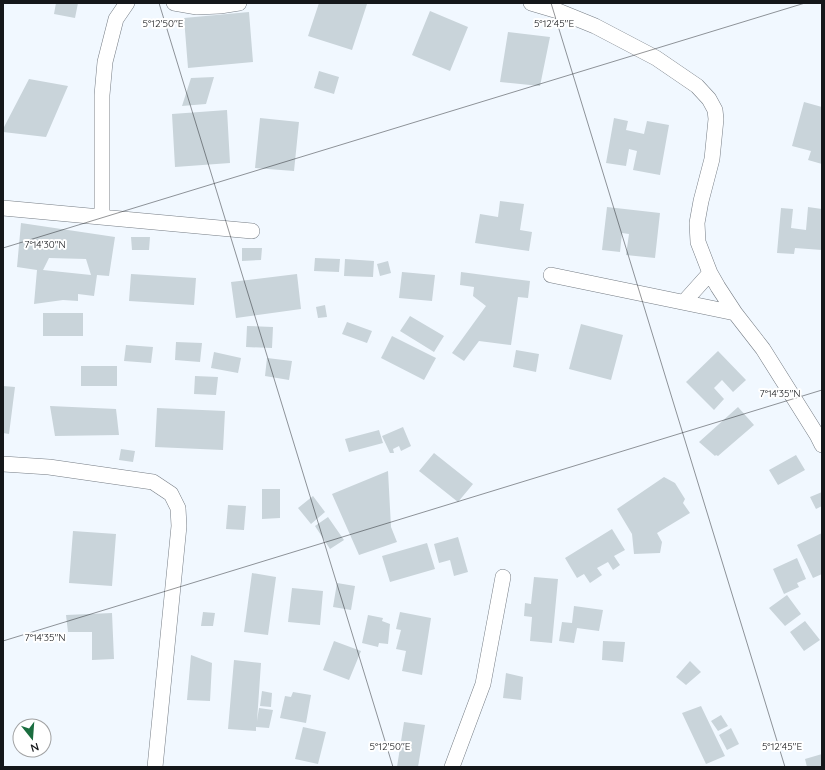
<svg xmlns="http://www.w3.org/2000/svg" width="825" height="770" font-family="Quicksand,sans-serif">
  <rect width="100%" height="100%" fill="#f1f8ff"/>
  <path fill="#c9d4da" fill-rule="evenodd" d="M56 3H78L75 18 54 14Z
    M319 3 367 4 352 50 308 36Z
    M430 11 468 27 450 71 412 55Z
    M249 12 253 62 188 68 184 18Z
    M508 32 550 37 540 86 500 82Z
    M319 71 339 77 334 94 314 88Z
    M214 77 206 104 182 106 191 78Z
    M29 79 68 86 46 137 3 132V129Z
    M804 102 822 107V164L808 160 811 151 792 146Z
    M227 110 230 163 175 167 172 114Z
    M260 118 299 122 294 171 255 168Z
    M614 118 628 121 626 130 644 134 647 121 669 125 660 175 633 170 637 151 629 149 626 166 606 163Z
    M500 201 524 204 520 230 532 232 529 251 475 243 480 214 498 217Z
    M607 207 660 213 655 258 626 255 629 234 622 233 620 252 602 250Z
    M808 207 822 209V250L795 248 794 254 777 253 781 208 793 209 791 228 806 230Z
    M21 223 115 237 109 276 97 275 94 296 78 294V301L63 300 34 304 37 270 17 267ZM49 258 86 259 91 275 43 270Z
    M131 237H150L149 250H132Z
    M242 248H262L261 260 242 261Z
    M315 258 340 259 339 272 314 271Z
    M345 259 374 261 373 277 344 276Z
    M388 261 391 273 380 276 377 264Z
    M402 272 435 275 432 301 399 298Z
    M461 272 530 281 528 298 518 297 511 345 479 341 464 361 452 353 486 306 473 296 474 287 460 285Z
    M131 274 196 278 194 305 129 301Z
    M297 274 301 309 236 318 231 282Z
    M325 305 327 317 318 318 316 307Z
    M43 313H83V336H43Z
    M410 316 444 336 434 352 400 331Z
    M347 322 372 331 367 343 342 334Z
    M581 324 623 335 611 380 569 369Z
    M247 326 273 327 272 348 246 347Z
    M392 336 436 358 424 380 381 358Z
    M176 342 202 343 200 362 175 360Z
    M126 345 153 347 151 363 124 361Z
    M516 350 539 354 536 372 513 367Z
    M718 351 746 380 733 392 722 380 714 388 724 399 714 410 686 382Z
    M214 352 241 358 238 373 211 368Z
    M267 358 292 361 289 380 265 376Z
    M81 366H117V386H81Z
    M195 376 218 377 216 395 194 394Z
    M3 386 15 387 9 434 3 433Z
    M50 406 116 409 119 435 55 436Z
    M738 407 754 425 718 456 716 455 715 456 699 442Z
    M157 408 225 411 223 450 155 447Z
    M403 427 411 446 401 451 399 446 393 449 394 453H390L382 436Z
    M379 430 383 443 349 452 345 439Z
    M121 449 135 451 133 462 119 460Z
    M434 453 473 484 458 502 419 471Z
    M796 455 805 470 778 485 769 470Z
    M388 471 391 527 397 542 359 555 332 494Z
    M664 477 675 483 685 499 683 503 690 513 657 533 662 542 660 553 634 554 632 534 617 509Z
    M262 489H280V518L262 519Z
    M822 492V506L816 509 810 497Z
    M313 496 325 512 311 524 298 508Z
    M228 505 246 506 244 530 226 529Z
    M328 517 344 540 330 549 315 526Z
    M612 529 625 550 614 556 620 565 613 570 608 562 597 568 602 575 590 583 584 574 577 578 565 558Z
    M73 531 116 534 112 586 69 583Z
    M822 533V574L813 578 797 545Z
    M458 537 468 572 454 576 450 560 439 563 434 544Z
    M427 543 435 569 390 582 382 556Z
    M797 558 806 579 797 583 799 587 784 594 773 569Z
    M252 573 276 577 268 635 244 632Z
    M534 577 558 579 552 643 530 641 532 617 524 616 525 603 531 604Z
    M337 583 355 586 351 610 333 607Z
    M292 588 323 591 320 625 288 622Z
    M787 595 801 614 785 626 769 608Z
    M574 606 603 610 599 631 577 628 574 643 559 641 562 622 572 623Z
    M203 612 215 613 213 626H201Z
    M400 612 431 618 422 675 402 671 406 651 396 649 401 630 396 629Z
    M112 613 114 659 92 660V632H68L66 615Z
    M368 615 383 618 382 621 390 624 388 644 379 643 378 647 362 643Z
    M805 621 820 640 804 651 790 632Z
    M334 641 361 651 349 680 323 670Z
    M603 641 625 642 623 662 602 660Z
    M191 655 212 663 210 701 187 700Z
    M234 660 261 663 257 721 259 708 273 710 269 728 256 727V731L228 729Z
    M690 661 701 672 686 685 676 677Z
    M506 673 523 677 521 700 503 698Z
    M262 691 272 693 271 707 260 706Z
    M293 692 311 695 306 723 280 718 285 696 291 697Z
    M701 706 725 756 706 764 682 713Z
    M721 715 728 726 718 731 711 721Z
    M404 722 425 725 418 767H397Z
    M303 727 326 732 318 764 295 759Z
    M731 728 739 744 727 750 719 735Z
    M822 754V767H807L805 759Z"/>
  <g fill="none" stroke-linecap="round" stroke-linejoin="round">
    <defs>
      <path id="street" d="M174 3 197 7 220 6 239 3
        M531 3 558 11 595 26 656 58 697 86 709 99 715 110 716 119 712 159 701 201 697 223 698 242 710 273 718 287 735 313 763 349 817 435 822 445
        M3 208 252 231
        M102 217V95L105 62 116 19 127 3
        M551 275 735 313
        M684 302 710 273
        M3 464 49 467 153 482 171 494 178 508 179 526 155 767
        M452 767 483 684 503 577"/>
    </defs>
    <use href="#street" stroke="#767d85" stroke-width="16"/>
    <use href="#street" stroke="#fff" stroke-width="15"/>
  </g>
  <path fill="none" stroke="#15171a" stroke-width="1" stroke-opacity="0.45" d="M159 3 393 767M551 3 785 767M3 248 805 3M3 641 822 390"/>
  <g font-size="10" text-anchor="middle" fill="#15171a" stroke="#fff" stroke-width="4" stroke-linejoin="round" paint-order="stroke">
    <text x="163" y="27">5°12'50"E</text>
    <text x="554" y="27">5°12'45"E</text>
    <text x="45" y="248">7°14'30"N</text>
    <text x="780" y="397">7°14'35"N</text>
    <text x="45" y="641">7°14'35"N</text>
    <text x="390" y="750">5°12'50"E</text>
    <text x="782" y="750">5°12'45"E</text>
  </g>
  <rect width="825" height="770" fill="none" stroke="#15171a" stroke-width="8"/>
  <g transform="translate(32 738) rotate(163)"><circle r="19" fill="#ffffff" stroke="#a1a2a3"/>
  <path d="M0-3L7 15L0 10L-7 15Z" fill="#1a6d3f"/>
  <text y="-6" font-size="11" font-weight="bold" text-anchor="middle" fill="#15171a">N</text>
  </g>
</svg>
